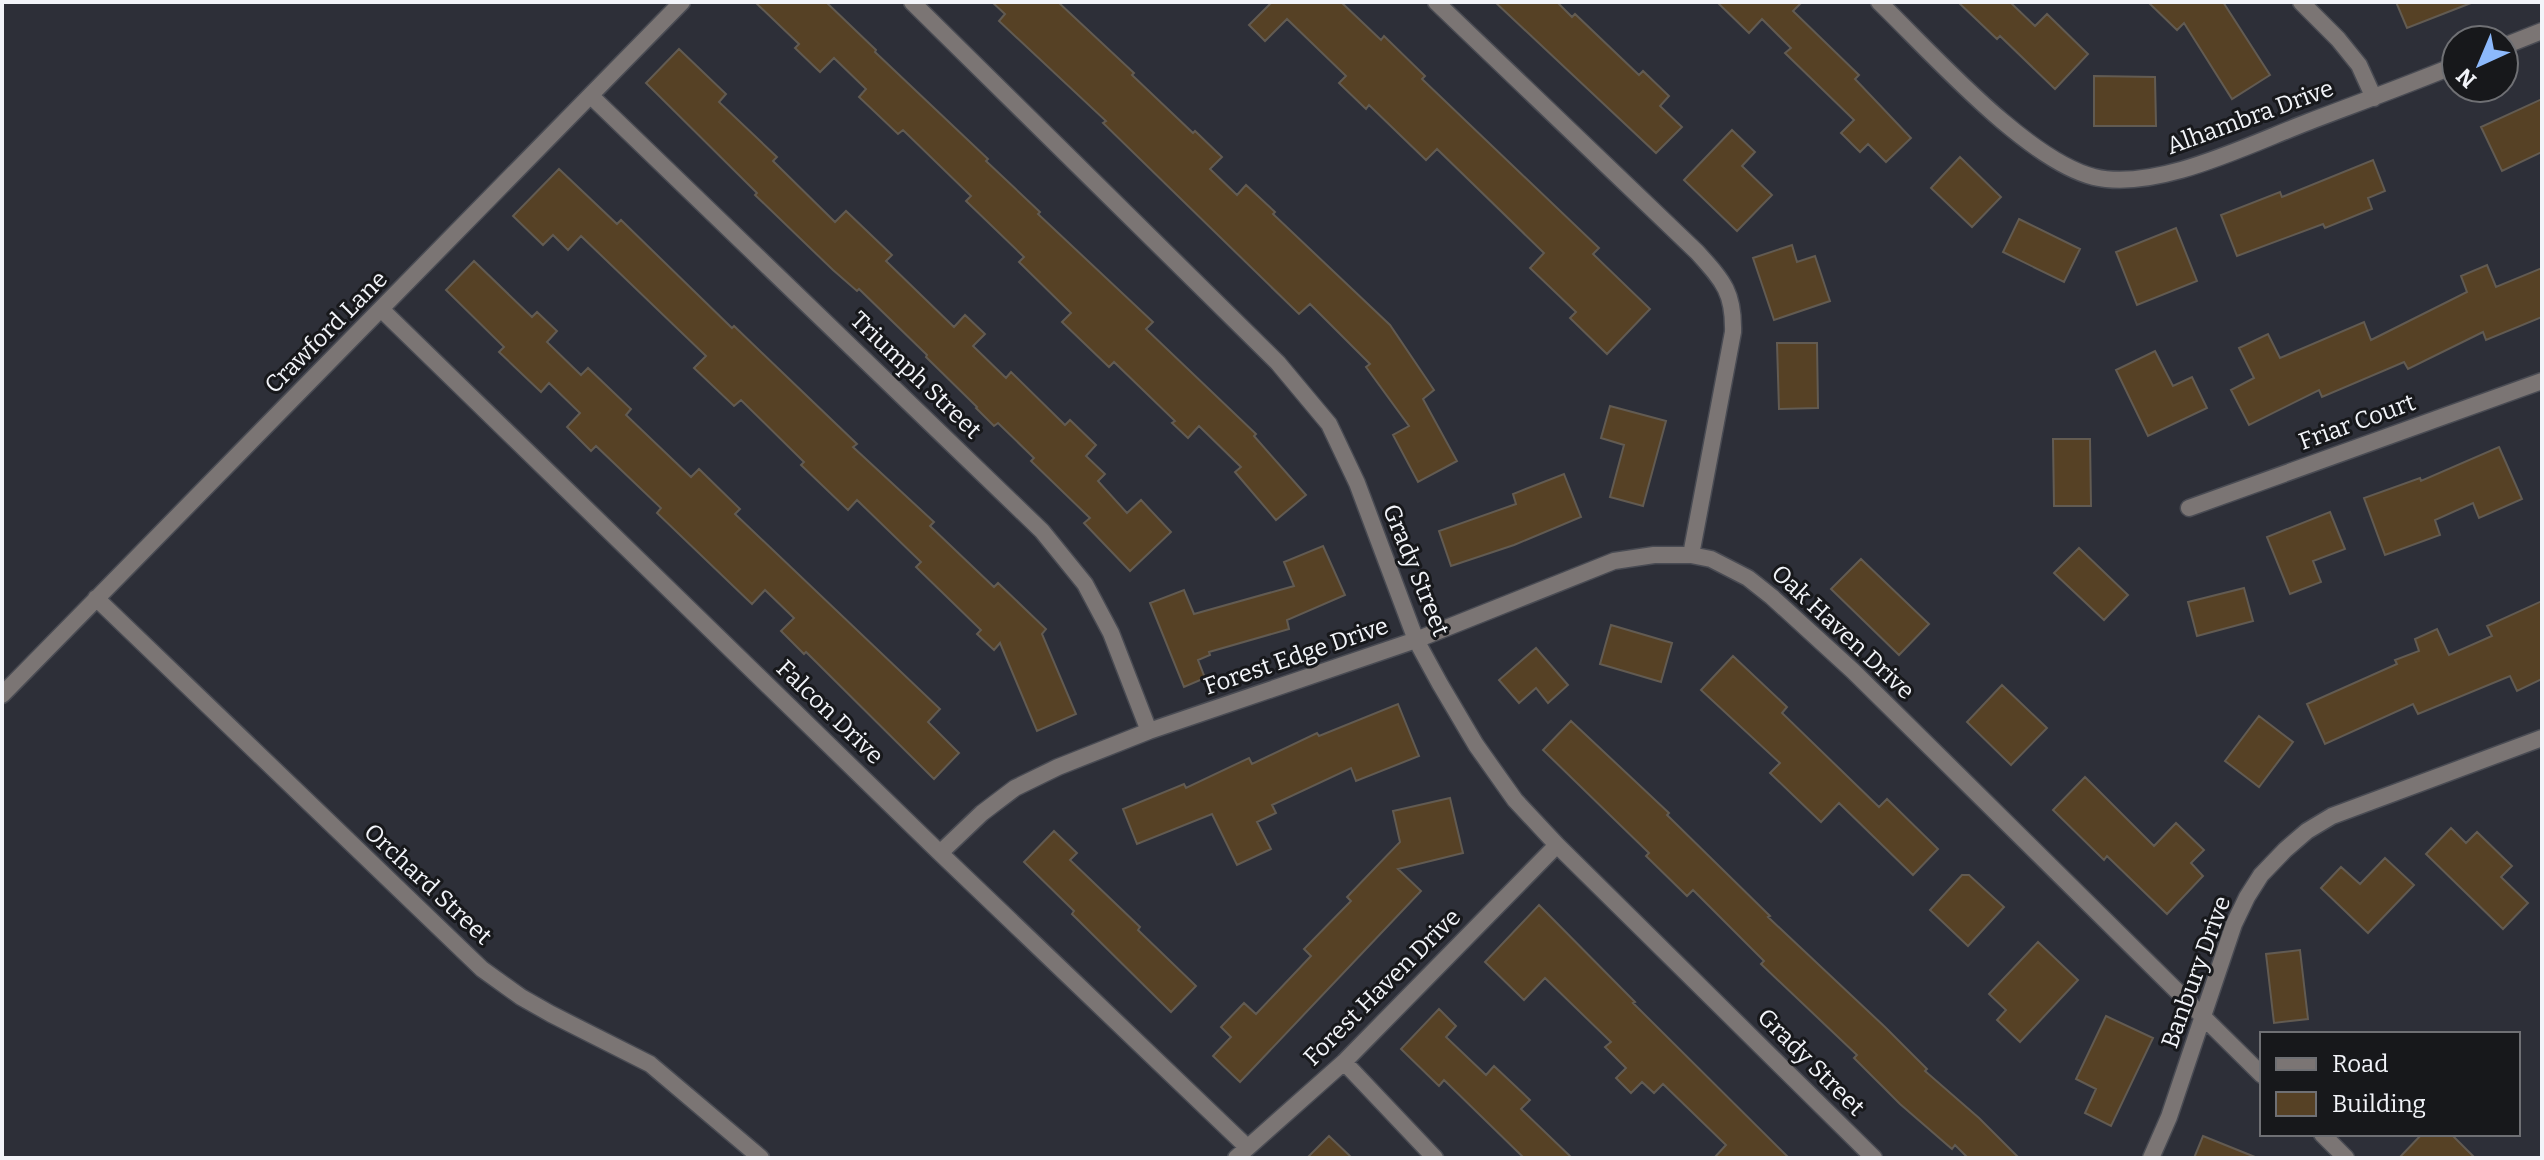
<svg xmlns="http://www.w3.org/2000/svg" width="2544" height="1160" font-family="Bitter,serif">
  <rect width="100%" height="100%" fill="#2d2f38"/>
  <path fill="#564125" stroke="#625b52" stroke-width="2" d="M755 2H826L876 50 875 52 988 159 986 161 1040 212 1038 214 1153 322 1146 329 1256 434 1254 436 1306 495 1276 520 1235 472 1241 467 1199 426 1188 438 1172 423 1175 421 1114 362 1109 367 1062 322 1071 313 1019 262 1024 257 966 201 971 196 903 130 898 134 859 97 866 89 834 58 820 72 795 48 799 44Z
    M992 2H1058L1134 73 1132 75 1193 133 1195 131 1222 157 1210 169 1237 195 1246 185 1275 212 1273 214 1390 325 1434 390 1423 399 1457 461 1418 482 1393 435 1409 426 1366 367 1370 364 1310 304 1299 314 1103 123 1106 121 999 21 1005 14Z
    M1270 2H1341L1381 40 1384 36 1425 76 1422 79 1599 248 1593 254 1650 309 1607 354 1570 318 1576 312 1530 268 1544 253 1437 149 1426 160 1369 105 1366 109 1339 83 1346 76 1287 19 1265 41 1249 25 1271 3Z
    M1495 2H1557L1572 17 1575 14 1639 75 1643 71 1669 96 1660 106 1682 127 1656 153Z
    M1717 2H1802L1793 11 1859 75 1855 79 1911 138 1886 162 1868 144 1860 152 1841 133 1854 120 1785 53 1791 48 1762 19 1749 33Z
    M1958 2H2010L2035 26 2047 14 2088 54 2055 89 2000 36 1997 39Z
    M2148 2H2223L2270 75 2232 99 2184 23 2177 30Z
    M2396 2H2471V3L2407 28Z
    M679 49 726 94 719 102 777 157 773 161 835 222 846 211 892 255 886 261 954 327 965 315 985 334 973 346 1006 378 1011 372 1065 425 1070 420 1096 445 1086 456 1105 474 1098 481 1127 513 1141 500 1171 532 1130 571 1084 523 1090 518 1031 461 1034 458 998 423 994 426 976 408 977 407 926 357 927 355 859 289 857 291 833 270 755 195 757 193 646 83Z
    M2094 76 2155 77 2156 126H2094Z
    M2542 99V152L2502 171 2481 127Z
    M1732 130 1755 152 1742 166 1772 195 1737 231 1684 180Z
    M1960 157 2001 197 1972 227 1931 188Z
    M2373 160 2385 191 2368 198 2372 209 2325 228 2323 224 2237 256 2221 215 2280 192 2282 197Z
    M559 169 617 224 621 220 732 328 734 326 784 374 857 444 853 447 934 522 930 526 994 587 998 583 1046 629 1042 634 1076 714 1037 731 1000 643 994 650 977 634 981 630 916 567 921 562 857 500 848 510 801 465 804 462 741 400 734 406 694 368 706 356 581 236 568 250 553 235 543 245 513 216Z
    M2019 219 2080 249 2064 282 2003 252Z
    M2176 228 2197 281 2137 305 2116 252Z
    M1792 245 1797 262 1815 256 1830 301 1774 320 1753 258Z
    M474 261 532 317 537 312 557 331 547 342 581 375 588 368 631 409 626 415 691 477 699 469 740 509 735 514 940 709 928 722 959 753 934 779 806 652 804 654 781 631 794 618 765 590 752 604 657 513 661 508 596 446 591 451 567 427 580 413 549 383 541 392 499 352 504 347 446 290Z
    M2487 265 2496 287 2542 268V317L2486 340 2483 332 2408 369 2404 362 2322 397 2319 390 2249 425 2231 390 2254 378 2239 348 2268 334 2280 358 2364 322 2371 340 2467 292 2461 276Z
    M1777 343H1817L1818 408 1779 409Z
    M2155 351 2173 386 2192 377 2207 408 2148 436 2116 370Z
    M1610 406 1666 421 1643 506 1610 497 1624 445 1601 438Z
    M2053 439H2090L2091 506H2054Z
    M2499 447 2522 499 2479 518 2473 503 2435 520 2440 535 2385 555 2364 498 2420 478 2421 481Z
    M1564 474 1581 517 1514 545 1451 566 1439 531 1516 504 1513 494Z
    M2330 512 2345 549 2313 561 2321 582 2290 594 2267 537Z
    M1323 546 1345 595 1287 620 1289 629 1209 652 1210 655 1198 660 1205 678 1184 687 1150 603 1184 590 1194 614 1294 586 1284 562Z
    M2079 548 2128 595 2104 620 2054 573Z
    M1861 559 1929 624 1899 655 1831 589Z
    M2244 588 2253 621 2197 636 2188 602Z
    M2542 601V679L2517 691 2510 676 2418 714 2413 704 2325 744 2307 704 2397 664 2395 660 2419 651 2415 639 2437 629 2449 655 2492 636 2487 626Z
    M1611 625 1672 643 1661 682 1600 664Z
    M1536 648 1568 685 1548 703 1536 688 1519 703 1499 680Z
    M1733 656 1787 707 1782 713 1879 807 1887 799 1938 849 1913 875 1839 803 1821 822 1770 773 1780 763 1701 690Z
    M2002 685 2047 728 2011 765 1967 722Z
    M1398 704 1419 756 1356 781 1351 768 1272 805 1276 813 1257 822 1271 849 1237 865 1212 814 1137 844 1123 809 1184 784 1186 788 1249 758 1252 764 1317 733 1319 736Z
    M2259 716 2293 742 2259 787 2225 761Z
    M1571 721 1669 813 1667 815 1770 916 1768 917 1885 1027 1927 1069 1925 1071 1979 1118 2019 1158H1968L1955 1145 1952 1149 1900 1104 1854 1058 1857 1055 1761 964 1764 961 1693 890 1687 896 1646 856 1649 853 1543 750Z
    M2085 777 2154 846 2176 823 2204 850 2191 863 2203 876 2167 914 2107 856 2104 860 2053 810Z
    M1450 798 1463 853 1398 869 1421 891 1240 1082 1213 1056 1231 1037 1221 1027 1244 1003 1256 1014 1311 956 1304 949 1351 901 1347 897 1400 842 1393 811Z
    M2451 828 2466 843 2477 832 2512 866 2501 877 2528 903 2503 929 2426 854Z
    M1054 831 1077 853 1070 860 1140 927 1138 930 1196 986 1171 1012 1072 914 1074 911 1024 862Z
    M2385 858 2414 885 2368 933 2321 888 2341 867 2360 884Z
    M1962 875H1969L2004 907 1968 946 1930 910Z
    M1539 905 1635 1002 1633 1003 1789 1158H1714L1726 1145 1663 1084 1654 1093 1642 1082 1631 1093 1616 1078 1626 1068 1605 1047 1611 1042 1545 978 1524 1000 1485 962Z
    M2038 942 2078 980 2020 1042 1997 1020 2006 1010 1989 994Z
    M2300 950 2308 1019 2274 1023 2266 954Z
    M1439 1009 1456 1026 1446 1037 1486 1075 1494 1066 1530 1100 1521 1109 1572 1158H1524L1444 1080 1439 1086 1401 1049Z
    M2106 1016 2153 1038 2111 1126 2085 1113 2096 1089 2076 1079Z
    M2422 1134H2451L2475 1158H2399Z
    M1329 1136 1352 1158H1307Z
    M2203 1136 2255 1157V1158H2194Z"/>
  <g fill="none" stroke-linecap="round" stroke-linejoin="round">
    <defs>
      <path id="minor" d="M912 2 1278 363 1329 424 1357 483 1416 640 1440 684 1476 745 1515 800 1557 845 1874 1158
        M1436 2 1697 252C1723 281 1734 292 1733 332L1691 555
        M1879 2C1931 52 2026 160 2094 177 2156 192 2250 144 2308 122 2358 103 2407 85 2456 65
        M2301 2 2338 39 2359 65 2374 98
        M2504 46 2542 31
        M591 96 1042 531 1085 584 1111 633 1149 731
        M382 310 940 853 1246 1146
        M2189 508 2542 381
        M96 598 482 969 521 997 551 1014 650 1064 761 1158
        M2 695 682 2
        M940 853 982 813 1015 788 1058 767 1149 731 1416 640 1614 561 1654 555H1691L1711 559 1748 578 1772 597 1853 671 2262 1075
        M1344 1062 1435 1158
        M2322 1134 2346 1158
        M1236 1158 1344 1062 1557 845
        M2151 1158 2169 1117 2234 924 2247 897 2261 875 2285 850 2307 831 2332 816 2542 738"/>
    </defs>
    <use href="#minor" stroke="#494b53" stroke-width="19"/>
    <use href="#minor" stroke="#7b7574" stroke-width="16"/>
  </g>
  <g text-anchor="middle" stroke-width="6" stroke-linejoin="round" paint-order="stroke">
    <g font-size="24" fill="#f2f4f9" stroke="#17181b">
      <text transform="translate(2250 117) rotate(-20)" y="8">Alhambra Drive</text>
      <text transform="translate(326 332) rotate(-45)" y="8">Crawford Lane</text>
      <text transform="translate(916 375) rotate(44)" y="8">Triumph Street</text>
      <text transform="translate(2357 422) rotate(-20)" y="8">Friar Court</text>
      <text transform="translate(1416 570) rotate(68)" y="8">Grady Street</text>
      <text transform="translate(1843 632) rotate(43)" y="8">Oak Haven Drive</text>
      <text transform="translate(1296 656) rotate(-19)" y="8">Forest Edge Drive</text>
      <text transform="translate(830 712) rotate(44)" y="8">Falcon Drive</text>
      <text transform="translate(428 884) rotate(43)" y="8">Orchard Street</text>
      <text transform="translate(2196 972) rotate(-70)" y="8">Banbury Drive</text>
      <text transform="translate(1382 987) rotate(-45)" y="8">Forest Haven Drive</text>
      <text transform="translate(1811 1062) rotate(45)" y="8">Grady Street</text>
    </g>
  </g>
  <rect width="2544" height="1160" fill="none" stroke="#f2f4f9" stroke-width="8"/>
  <rect x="2260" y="1032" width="260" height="104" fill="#17181b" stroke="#6f7074" stroke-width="2"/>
  <rect x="2276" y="1058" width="40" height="12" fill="#7b7574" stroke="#6f7074" stroke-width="2"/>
  <text x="2332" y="1072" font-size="24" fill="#f2f4f9">Road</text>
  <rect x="2276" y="1092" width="40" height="24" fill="#564125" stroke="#6f7074" stroke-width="2"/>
  <text x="2332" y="1112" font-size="24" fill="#f2f4f9">Building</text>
  <g transform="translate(2480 64) rotate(224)"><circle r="38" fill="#17181b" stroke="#6f7074" stroke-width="2"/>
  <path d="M0-6L14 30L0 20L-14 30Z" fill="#8cb9fc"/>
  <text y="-12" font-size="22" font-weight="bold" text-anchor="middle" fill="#f2f4f9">N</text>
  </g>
</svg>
